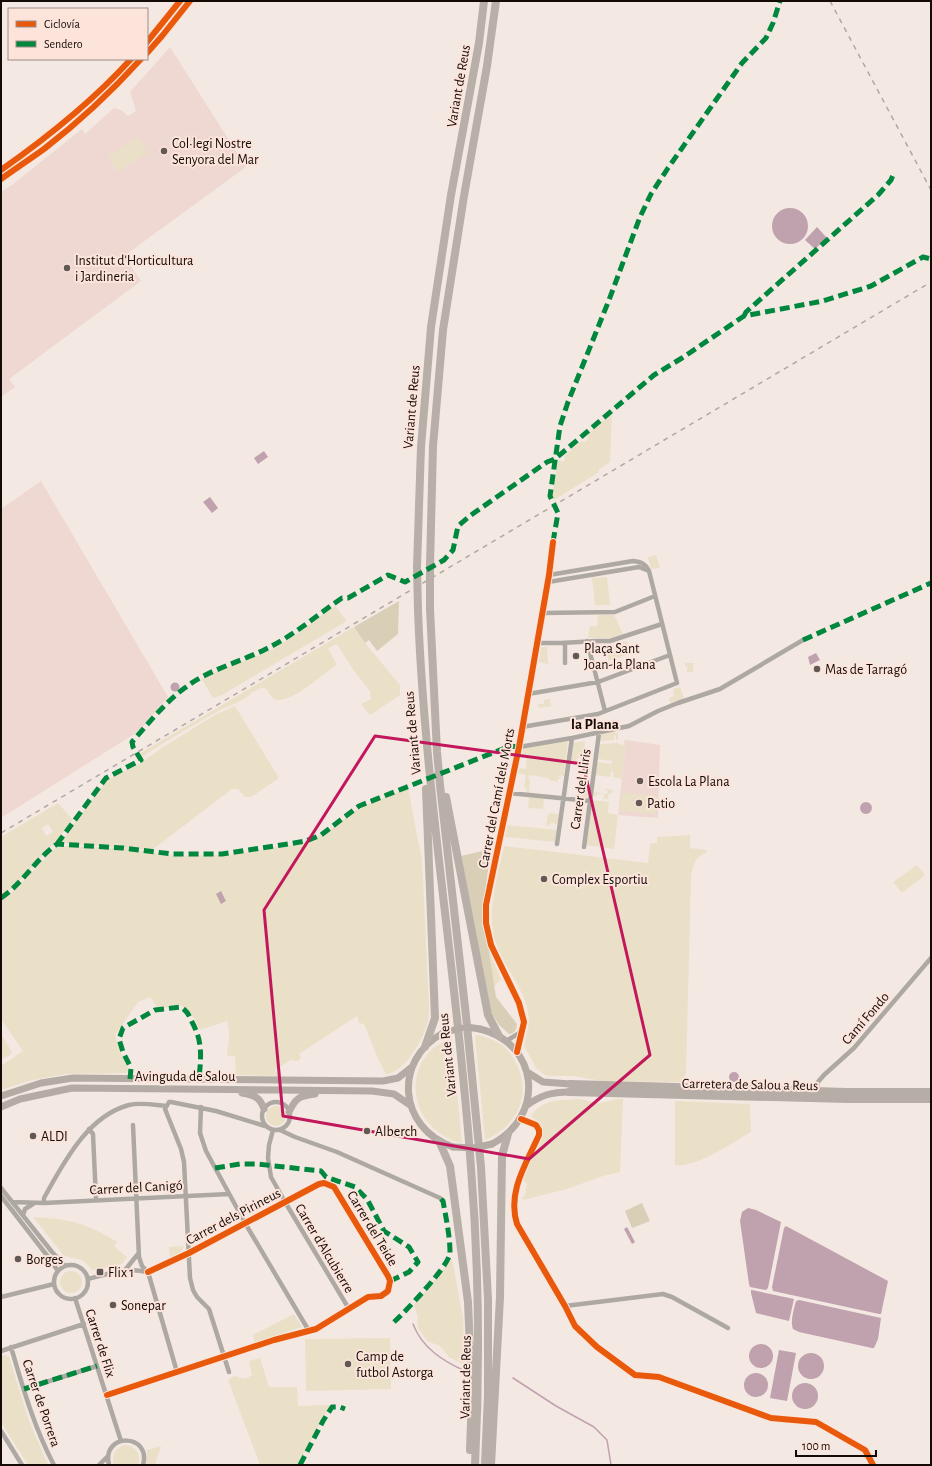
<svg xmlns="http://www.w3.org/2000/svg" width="932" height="1466" font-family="'Alegreya Sans',sans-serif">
  <rect width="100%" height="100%" fill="#f4e8e3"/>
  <path fill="#eed8d1" d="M170 47 246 167 124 256 141 281 9 379 15 387 1 397V192L12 185 82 129 85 134 114 108 121 110 128 116 136 111 130 92Z
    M41 481 168 697 139 731 1 818V509Z
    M626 740 660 745 658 818 618 815Z"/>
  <path fill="#eae0c7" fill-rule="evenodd" d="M138 137 148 153 117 172 108 156Z
    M612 413 610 462 598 470 599 472 554 500 552 495 558 461 560 460 563 462 565 459 564 456 581 441 585 442 588 439V434Z
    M656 555 660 568 651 569 648 557Z
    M607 577 610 605H595L592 578Z
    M335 606 347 621 222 695 213 698 202 679C221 667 246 662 267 652 292 640 313 621 335 606Z
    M598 615H614L623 634 612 638H588L590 626H597Z
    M354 627 365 643 400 685V695L370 715 361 704 371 699 370 691 354 671 337 644 328 648 337 665C320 675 300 697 280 700 268 702 270 684 259 689 253 691 249 696 244 699 236 703 229 706 222 709 195 724 168 740 143 756H141L139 754Z
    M627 641 632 653 608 661V646Z
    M541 647H547L548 664 539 662Z
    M685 663H694L693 672H687V666H685Z
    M680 687 684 698 671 704 669 698 674 696 673 689Z
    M550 699 551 706 539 708 538 704H544V700Z
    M235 706 279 778 251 797H245L238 789H232L152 850 60 843 107 780 138 765 163 747 215 715Z
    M615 731V733L618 732V740H616V736L614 735V740L600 741 601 734Z
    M624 740H626L622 779 613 777 614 772 611 771 610 777 595 775 597 762 612 764V761L598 759 600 744 616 743 618 741V744L624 745Z
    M568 741 564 776 559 775V778L563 779H558L557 782 551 780 550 783V780L548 778 529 775 528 779H530L529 793 527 792 526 787H524L526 775 518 773 520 768 526 769 527 758 522 757 523 748Z
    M585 741 583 758H577L576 763 571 762 573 743Z
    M585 784 589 785 588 795 585 799 581 798Z
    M408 788 418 841 422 858 429 1006C429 1012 429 1019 427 1025 422 1041 404 1073 386 1074L379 1061 365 1026 363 1023 360 1024 357 1016 299 1054 301 1058 298 1061 291 1060 275 1070 279 1076 236 1075 235 1056H227C228 1044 231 1033 227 1021L200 1030C195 1021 189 1005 177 1005 171 1006 165 1008 158 1008L150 997 138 1002 115 1035C117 1049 125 1059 129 1071L127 1073 66 1074 28 1081 1 1090V1066L23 1051 1 1019V901L18 887 55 848 63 846 124 848 174 856 230 855 298 844 324 834 359 808Z
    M604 789 613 790 612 793H609L608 799 601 798 604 797V794H597L596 796 593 797 594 792 607 794 608 791Z
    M622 793 658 796 656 814 620 810Z
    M529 797 544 799 543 809 528 808Z
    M592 800 609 802 608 813 618 815 614 849 586 845Z
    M58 803 73 820 57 840 15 886 1 897V837ZM48 824 53 832 46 836 42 828Z
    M550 813 559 814 558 824 550 823 549 826 546 825 548 815Z
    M508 825 557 830 555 842 505 837Z
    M690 835V848L707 850 706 853C695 856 693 866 691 876L686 1074 681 1082H675L603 1081 572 1076H550L545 1075 537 1069 524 1046C525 1038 529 1028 529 1019 527 987 498 963 493 931 488 907 499 871 504 846L648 863 650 843H657V837Z
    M917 865 925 875 902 893 893 882Z
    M489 951 501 979 494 987Z
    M1 1034 12 1052 10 1055 1 1060Z
    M479 1035C487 1038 495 1040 502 1045 509 1051 513 1057 517 1065 532 1096 516 1127 485 1140L475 1036Z
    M448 1039H452L462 1143C420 1134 400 1084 430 1051 434 1046 443 1043 448 1039Z
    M579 1099C586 1100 592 1103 599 1103 608 1103 614 1098 623 1099L620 1172 603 1176 567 1189 523 1200 522 1198 525 1195 527 1184 522 1179V1175L540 1141 542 1133 540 1123 531 1116C542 1099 560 1100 579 1099Z
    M675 1101 750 1104 751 1132C733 1142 695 1169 675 1165Z
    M266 1116a10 10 0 1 1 20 0a10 10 0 1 1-20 0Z
    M33 1217C70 1219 86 1223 117 1242L114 1246 127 1257 122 1264 92 1270 87 1264 82 1260 64 1256Z
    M184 1246 180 1253 170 1259 169 1247Z
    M452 1259 463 1318 465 1365 449 1357 440 1346 427 1341 418 1328 417 1319 418 1318 414 1305Z
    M60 1282a11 11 0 1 1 22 0a11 11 0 1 1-22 0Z
    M294 1314 302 1327 255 1343 253 1335Z
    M390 1338 391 1389 306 1391 305 1339Z
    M5 1355 9 1357 29 1421 48 1465H28L1 1422V1356Z
    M260 1358 269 1387H297L298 1406 330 1405 298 1465H260L228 1380 234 1376 246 1379 252 1375 249 1361Z
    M124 1445C135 1445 142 1454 138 1465H114C111 1456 115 1449 124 1445Z
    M161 1446 155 1465H146L147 1450Z"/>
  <path fill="#d8cfb6" d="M399 601 398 634 377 651 369 640 365 643 354 627Z
    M491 849 483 906 484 928 489 951 496 997 517 1024C517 1029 514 1034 509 1034L499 1025 494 1017 492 1016 461 856Z
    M642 1203 650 1221 632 1228 625 1211Z"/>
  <path fill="#c0a1ae" d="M772 226a18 18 0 1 1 36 0a18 18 0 1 1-36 0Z
    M817 227 827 238 815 249 805 240Z
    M264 451 268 457 258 464 254 458Z
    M210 497 218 508 212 513 203 502Z
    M816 653 820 660 810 665 808 657Z
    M170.5 687a4.5 4.5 0 1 1 9 0a4.5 4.5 0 1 1-9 0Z
    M860 808a6 6 0 1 1 12 0a6 6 0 1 1-12 0Z
    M221 891 226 901 221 904 216 894Z
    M729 1077a5 5 0 1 1 10 0a5 5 0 1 1-10 0Z
    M748 1208 756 1210 781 1222 768 1288 766 1290 750 1287 749 1284 740 1221 742 1212Z
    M786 1226 888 1281 881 1314H879L773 1291 772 1287 784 1228Z
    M627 1227 635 1242 632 1244 624 1229Z
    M752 1290 794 1299 789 1321 756 1313 751 1293V1290Z
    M799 1300 881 1318 878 1339 874 1348H872L799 1332 793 1329C790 1321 794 1309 796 1301Z
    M749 1356a12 12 0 1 1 24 0a12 12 0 1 1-24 0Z
    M779 1350 796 1353 787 1401 770 1398Z
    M798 1366a13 13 0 1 1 26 0a13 13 0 1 1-26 0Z
    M744 1385a12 12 0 1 1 24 0a12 12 0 1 1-24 0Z
    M792 1396a13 13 0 1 1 26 0a13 13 0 1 1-26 0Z"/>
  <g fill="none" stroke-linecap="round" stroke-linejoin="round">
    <path stroke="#c0a1ae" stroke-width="1.5" d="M413 1324C422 1348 443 1361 465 1371
      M513 1378 556 1406 594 1427 607 1440 611 1465"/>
    <path stroke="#aea8a3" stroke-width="4.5" d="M548 582 639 567 649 571C645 563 641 562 633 561L549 575
      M542 613 615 612 655 596
      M587 641 605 711
      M537 643H561L597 641H610L662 624
      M565 663V643
      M528 694 598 682 670 655
      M522 727 598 714 677 683 649 571
      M519 747 572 738 629 726 658 711 678 703 720 689 803 640
      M509 793 590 801
      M557 844 572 738
      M584 847 599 733
      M506 1041 521 1032
      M517 1052 524 1022 519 1003 491 945 486 923V905L519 747 549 575 553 542
      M816 1091 818 1082 824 1075 854 1048 931 958
      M262 1116a14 14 0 1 1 28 0a14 14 0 1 1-28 0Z
      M201 1107 200 1133 206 1151 245 1223 309 1331
      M521 1119 536 1125 539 1130V1135C526 1164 507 1192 517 1224L565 1306 575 1326 597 1347 635 1375 659 1377 771 1418 816 1422 865 1450 873 1465
      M133 1125 139 1257 142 1266 148 1272 177 1372
      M89 1129 93 1134 96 1200
      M273 1130 269 1145 268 1158 271 1177 285 1202 349 1309
      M280 1130 295 1137 337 1152 440 1198
      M1 1188 52 1252 65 1266
      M1 1196 49 1258 58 1271
      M13 1202 44 1203 229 1194
      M44 1203V1198C63 1164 87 1116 129 1105 141 1102 154 1105 166 1106
      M23 1215 25 1209 33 1204
      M54 1282a17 17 0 1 1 34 0a17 17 0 1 1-34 0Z
      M125 1270 138 1254
      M88 1279C108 1274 126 1267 147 1272
      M1 1297 54 1284
      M75 1298 121 1441
      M565 1306 663 1294 672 1297 728 1328
      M11 1347C23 1388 34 1427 54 1465
      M1 1351 84 1324
      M229 1372 209 1309 197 1297 193 1290 190 1278 184 1162 181 1149 165 1109 169 1102H171L216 1111 265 1126
      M24 1389 97 1366
      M107 1395 274 1340 316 1329 368 1297 381 1296 388 1291 390 1281 388 1276 334 1187 324 1183 319 1184 189 1253 148 1272
      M1 1431 22 1465
      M99 1465 108 1456
      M109 1465C101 1432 152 1433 143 1465"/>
    <path stroke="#aea7a2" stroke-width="7" d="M147 42 180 1
      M147 53 162 36 190 1
      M1 170C48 137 93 101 131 59
      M1 179C15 169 30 159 44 149 79 122 112 91 141 59"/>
    <path stroke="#b3aba4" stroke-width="7" d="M480 1029C539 1043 546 1116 492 1144
      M443 1033C393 1060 398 1128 453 1147
      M527 1072 543 1082 570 1084
      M242 1093C254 1095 260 1097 264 1109
      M1 1096 41 1083 73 1078 383 1081 398 1078 412 1067
      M527 1105C542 1095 551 1092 569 1092
      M1 1107 20 1099 72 1088 372 1091 394 1094 410 1105
      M289 1112C296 1097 300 1096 315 1094"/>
    <path stroke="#b6ada6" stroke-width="8" d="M570 1084 847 1092H931
      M569 1092 848 1099H931"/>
    <path stroke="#b8afa9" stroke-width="8" d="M430 565 433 446 443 330 464 196 487 66 496 1
      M417 567 421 447 431 327 451 195 479 43 484 1
      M430 609 437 752 440 785 466 1016 481 1167 488 1299V1395L485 1465
      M418 610C425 797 458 981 471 1168 479 1267 480 1366 475 1465
      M446 797 488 1015 499 1036
      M425 1047 435 1018 426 789
      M439 1141 450 1166 468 1302 472 1395 470 1450
      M491 1465 500 1297 502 1156 508 1134"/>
    <path stroke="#b0a8a3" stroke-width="1.5" stroke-dasharray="5 5" stroke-linecap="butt" d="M830 1 931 190
      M1 833 931 282"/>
    <path stroke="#b3aba4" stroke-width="7" d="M467 1027 480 1029
      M443 1033 461 1028
      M453 1147 474 1148 492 1144"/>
    <path stroke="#b8afa9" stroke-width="8" d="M430 565V609
      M417 567 418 610"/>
    <path stroke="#00873e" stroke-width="5" stroke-dasharray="10 5" stroke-linecap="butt" d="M744 316 746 312 878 195 891 180 893 175
      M553 542 558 513 550 496 560 426 568 402 609 300 640 217 651 194 668 168 742 63 766 38 773 23 780 1
      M803 640 931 583
      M57 844 106 778 141 760 133 747 132 742C149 723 165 702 186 687 208 670 240 662 266 649 293 636 317 615 342 598H348L388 575 405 582 444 560 453 550 458 526 471 515 547 462 555 459 654 375 682 358 744 316 823 301 871 286 923 257 931 259
      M1 898C23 883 36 859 57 844L123 848 172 854H222L294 843 306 841 321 835 359 806 510 746 519 747
      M130 1079 131 1068 123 1052 119 1039 123 1028 155 1010 181 1007C187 1011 189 1015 192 1022 203 1042 201 1057 199 1079
      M215 1168 240 1164H257L321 1171 326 1177 355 1187 367 1199 384 1231 409 1247 418 1262 409 1272 390 1281
      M394 1322C405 1312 449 1266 450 1253 450 1236 446 1218 443 1201L440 1198
      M24 1389 97 1366
      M300 1465 323 1421 332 1407H340L345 1409"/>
    <defs>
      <path id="cycleway" d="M147 42 180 1
        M147 53 162 36 190 1
        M1 170C48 137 93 101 131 59
        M1 179C15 169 30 159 44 149 79 122 112 91 141 59
        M517 1052 524 1022 519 1003 491 945 486 923V905L519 747 549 575 553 542
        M521 1119 536 1125 539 1130V1135C526 1164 507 1192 517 1224L565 1306 575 1326 597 1347 635 1375 659 1377 771 1418 816 1422 865 1450 873 1465
        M107 1395 274 1340 316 1329 368 1297 381 1296 388 1291 390 1281 388 1276 334 1187 324 1183 319 1184 189 1253 148 1272"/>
    </defs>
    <use href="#cycleway" stroke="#fce4db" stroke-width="8"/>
    <use href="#cycleway" stroke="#e8590c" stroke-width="6"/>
  </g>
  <path fill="none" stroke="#c2185b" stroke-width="3" stroke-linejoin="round" d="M375 736 583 764 650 1055 529 1159 283 1116 264 910Z"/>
  <g fill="#625854" stroke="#fce4db" stroke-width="1.5">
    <circle cx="164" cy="151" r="4"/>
    <circle cx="67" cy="268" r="4"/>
    <circle cx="576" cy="656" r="4"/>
    <circle cx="817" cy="669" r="4"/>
    <circle cx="640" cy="781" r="4"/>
    <circle cx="639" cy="803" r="4"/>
    <circle cx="544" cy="879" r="4"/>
    <circle cx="367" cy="1131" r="4"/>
    <circle cx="33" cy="1136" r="4"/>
    <circle cx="18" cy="1259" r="4"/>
    <rect x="96" y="1268" width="8" height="8" rx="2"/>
    <circle cx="113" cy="1305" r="4"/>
    <circle cx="348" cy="1364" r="4"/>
  </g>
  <g text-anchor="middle" stroke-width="4" stroke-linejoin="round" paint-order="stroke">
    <g font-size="14" fill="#140b07" stroke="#fce4db">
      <text transform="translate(458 86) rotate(-80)" y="5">Variant de Reus</text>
      <text transform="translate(411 407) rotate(-85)" y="5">Variant de Reus</text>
      <text transform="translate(412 733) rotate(-95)" y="5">Variant de Reus</text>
      <text transform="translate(580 789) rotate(-82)" y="5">Carrer del Lliris</text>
      <text transform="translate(496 798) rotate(-79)" y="5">Carrer del Camí dels Morts</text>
      <text transform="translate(865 1018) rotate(-49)" y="5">Camí Fondo</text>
      <text transform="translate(447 1055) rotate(-96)" y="5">Variant de Reus</text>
      <text x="185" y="1081">Avinguda de Salou</text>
      <text transform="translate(750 1084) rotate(1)" y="5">Carretera de Salou a Reus</text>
      <text transform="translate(136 1187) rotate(-3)" y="5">Carrer del Canigó</text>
      <text transform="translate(233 1216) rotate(-28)" y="5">Carrer dels Pirineus</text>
      <text transform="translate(373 1228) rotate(59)" y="5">Carrer del Teide</text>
      <text transform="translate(325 1248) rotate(59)" y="5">Carrer d'Alcubierre</text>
      <text transform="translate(101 1343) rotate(72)" y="5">Carrer de Flix</text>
      <text transform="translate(465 1377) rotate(-89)" y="5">Variant de Reus</text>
      <text transform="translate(42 1403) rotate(71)" y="5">Carrer de Porrera</text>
    </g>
    <g font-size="14" fill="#140b07" stroke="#fce4db" text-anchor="start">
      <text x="172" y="148">Col·legi Nostre<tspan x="172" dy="16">Senyora del Mar</tspan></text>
      <text x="75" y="265">Institut d'Horticultura<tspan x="75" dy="16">i Jardineria</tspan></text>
      <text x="584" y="653">Plaça Sant<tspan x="584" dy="16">Joan-la Plana</tspan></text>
      <text x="825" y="674">Mas de Tarragó</text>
      <text x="648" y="786">Escola La Plana</text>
      <text x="647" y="808">Patio</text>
      <text x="552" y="884">Complex Esportiu</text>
      <text x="375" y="1136">Alberch</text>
      <text x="41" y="1141">ALDI</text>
      <text x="26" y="1264">Borges</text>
      <text x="108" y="1277">Flix 1</text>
      <text x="121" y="1310">Sonepar</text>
      <text x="356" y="1361">Camp de<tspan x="356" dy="16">futbol Astorga</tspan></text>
    </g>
    <g font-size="15" font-weight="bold" fill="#140b07" stroke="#fce4db">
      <text x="595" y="729">la Plana</text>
    </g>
  </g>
  <rect width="932" height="1466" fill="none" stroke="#140b07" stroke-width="4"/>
  <rect x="8" y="8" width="140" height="52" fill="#fce4db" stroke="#9f8d86"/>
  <rect x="16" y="21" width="20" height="6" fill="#e8590c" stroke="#9f8d86"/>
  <text x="44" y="28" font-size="12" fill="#140b07">Ciclovía</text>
  <rect x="16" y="41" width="20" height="6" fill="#00873e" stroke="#9f8d86"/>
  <text x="44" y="48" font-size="12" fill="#140b07">Sendero</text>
  <path d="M796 1450v6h80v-6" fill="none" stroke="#140b07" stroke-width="2"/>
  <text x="802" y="1450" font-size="12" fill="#140b07" stroke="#fce4db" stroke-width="3" paint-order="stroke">100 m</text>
</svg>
